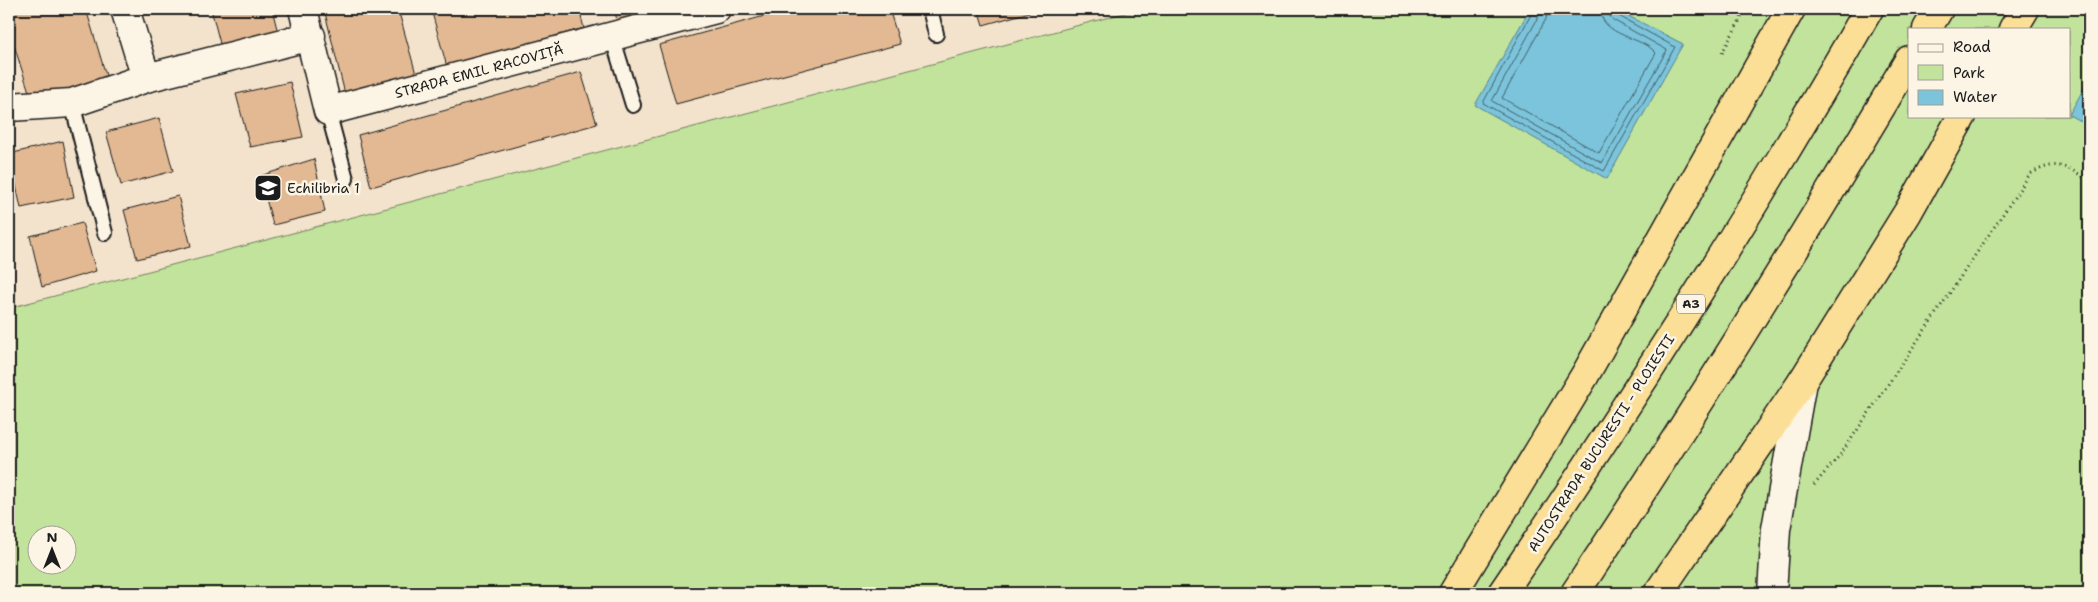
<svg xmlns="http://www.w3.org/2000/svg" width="2098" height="602" font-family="'Shantell Sans',sans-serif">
  <rect width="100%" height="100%" fill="#f4e3cc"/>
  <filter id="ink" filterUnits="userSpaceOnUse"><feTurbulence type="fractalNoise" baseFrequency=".02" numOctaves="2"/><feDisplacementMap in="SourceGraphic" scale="10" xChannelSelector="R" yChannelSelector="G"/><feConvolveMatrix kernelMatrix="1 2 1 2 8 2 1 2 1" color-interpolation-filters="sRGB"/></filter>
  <g filter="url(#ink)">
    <path fill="#c2e39b" stroke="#6f805c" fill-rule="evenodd" d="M1140 9H2089V593H9V308ZM1909 29H2069V116H1909ZM38 534H68V564H38Z"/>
    <path fill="#7bc4db" stroke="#55818f" d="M1530 9H1615L1683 44 1607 179 1475 105Z
      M2089 79V126L2069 115Z"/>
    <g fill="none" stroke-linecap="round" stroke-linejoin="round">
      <path stroke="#425f68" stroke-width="1" d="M1534 9 1483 103 1604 171 1675 47 1617 15 1614 9
        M1540 9 1539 16 1492 101 1602 163 1667 50 1613 20 1609 15 1607 9
        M1548 9 1546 19 1502 98 1599 153 1656 53C1642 36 1601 37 1600 9"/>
    </g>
    <path fill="#e2b992" stroke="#1c1c1c" d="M9 9H86L108 82 32 101 9 30Z
      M211 9H272L279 37 222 51Z
      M324 9H398L416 74 345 94Z
      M431 9H579L584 28 447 67Z
      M614 9H659L617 20Z
      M790 9H889L900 44 676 104 659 45Z
      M978 9H1041L983 25Z
      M581 72 597 124 371 187 358 135Z
      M290 82 303 137 250 147 236 94Z
      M159 118 173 171 121 185 106 132Z
      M63 141 74 197 21 208 9 154Z
      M314 159 325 212 273 225 260 176Z
      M178 196 191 246 137 259 124 210Z
      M82 223 96 271 42 287 30 236Z"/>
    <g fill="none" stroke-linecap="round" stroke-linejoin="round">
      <defs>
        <path id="service" d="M930 9 936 34
          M612 36 633 105
          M72 103 105 233
          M328 111 346 179"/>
        <path id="minor" d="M125 9 146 78
          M303 9 328 111 716 9
          M9 107 72 103 146 78 311 36
          M1772 593 1776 529 1802 382"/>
        <path id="motorway" d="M1927 29 1939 9
          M2013 29 2025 9
          M1453 593 1585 375 1791 9
          M1502 593C1631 403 1755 208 1869 9
          M1575 593C1691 419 1802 240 1909 60
          M1658 593 1802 382 1908 212 1962 116"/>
      </defs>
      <use href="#service" stroke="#1c1c1c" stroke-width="18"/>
      <use href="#minor" stroke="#1c1c1c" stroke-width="31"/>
      <use href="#motorway" stroke="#1c1c1c" stroke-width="31"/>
      <path stroke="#1c1c1c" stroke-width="3" stroke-dasharray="1 4" stroke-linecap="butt" d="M1722 53 1746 9
        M1814 485 1841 454 2030 174C2057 159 2065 166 2089 180"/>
      <use href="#service" stroke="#fcf5e5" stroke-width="14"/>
      <use href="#minor" stroke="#fcf5e5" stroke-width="28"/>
      <use href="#motorway" stroke="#fbdf96" stroke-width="28"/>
    </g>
  </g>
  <defs>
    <symbol id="school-square" viewBox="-11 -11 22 22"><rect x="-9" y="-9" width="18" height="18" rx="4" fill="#1c1c1c" stroke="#fcf5e5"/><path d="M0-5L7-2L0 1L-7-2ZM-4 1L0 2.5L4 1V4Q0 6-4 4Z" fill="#fff"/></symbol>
  </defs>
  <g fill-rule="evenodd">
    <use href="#school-square" x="252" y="172" width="32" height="32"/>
  </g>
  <g text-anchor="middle" stroke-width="5" stroke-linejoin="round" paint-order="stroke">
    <rect fill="#fcf5e5" stroke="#5f5d58" stroke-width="1" x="1677" y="294.5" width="28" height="19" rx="4"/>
    <g font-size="12" font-weight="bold" fill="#1c1c1c">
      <text x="1691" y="308">A3</text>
    </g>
    <g font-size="14" fill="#1c1c1c" stroke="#fcf5e5">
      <text transform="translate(479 71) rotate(-15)" y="5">STRADA EMIL RACOVIȚĂ</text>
      <text transform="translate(1601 443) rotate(-57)" y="5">AUTOSTRADA BUCURESTI - PLOIESTI</text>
    </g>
    <g font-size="14" fill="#1c1c1c" stroke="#fcf5e5" text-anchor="start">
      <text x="287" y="193">Echilibria 1</text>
    </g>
  </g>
  <rect width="2098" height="602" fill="none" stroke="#fcf5e5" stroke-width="30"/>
  <rect x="15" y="15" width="2068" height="572" fill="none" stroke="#1c1c1c" stroke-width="2" filter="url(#ink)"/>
  <rect x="1908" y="28" width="162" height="90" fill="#fcf5e5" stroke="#a29e95"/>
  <rect x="1918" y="44" width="25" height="8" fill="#fcf5e5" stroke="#a29e95"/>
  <text x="1953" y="52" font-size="15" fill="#1c1c1c">Road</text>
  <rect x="1918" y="65" width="25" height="15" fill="#c2e39b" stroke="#a29e95"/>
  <text x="1953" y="78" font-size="15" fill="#1c1c1c">Park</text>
  <rect x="1918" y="90" width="25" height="15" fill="#7bc4db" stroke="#a29e95"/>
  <text x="1953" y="102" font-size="15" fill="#1c1c1c">Water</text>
  <g transform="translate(52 550)"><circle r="24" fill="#fcf5e5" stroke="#a29e95"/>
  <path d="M0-4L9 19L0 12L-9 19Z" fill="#1c1c1c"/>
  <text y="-8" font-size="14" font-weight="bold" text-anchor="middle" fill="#1c1c1c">N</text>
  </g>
</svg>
